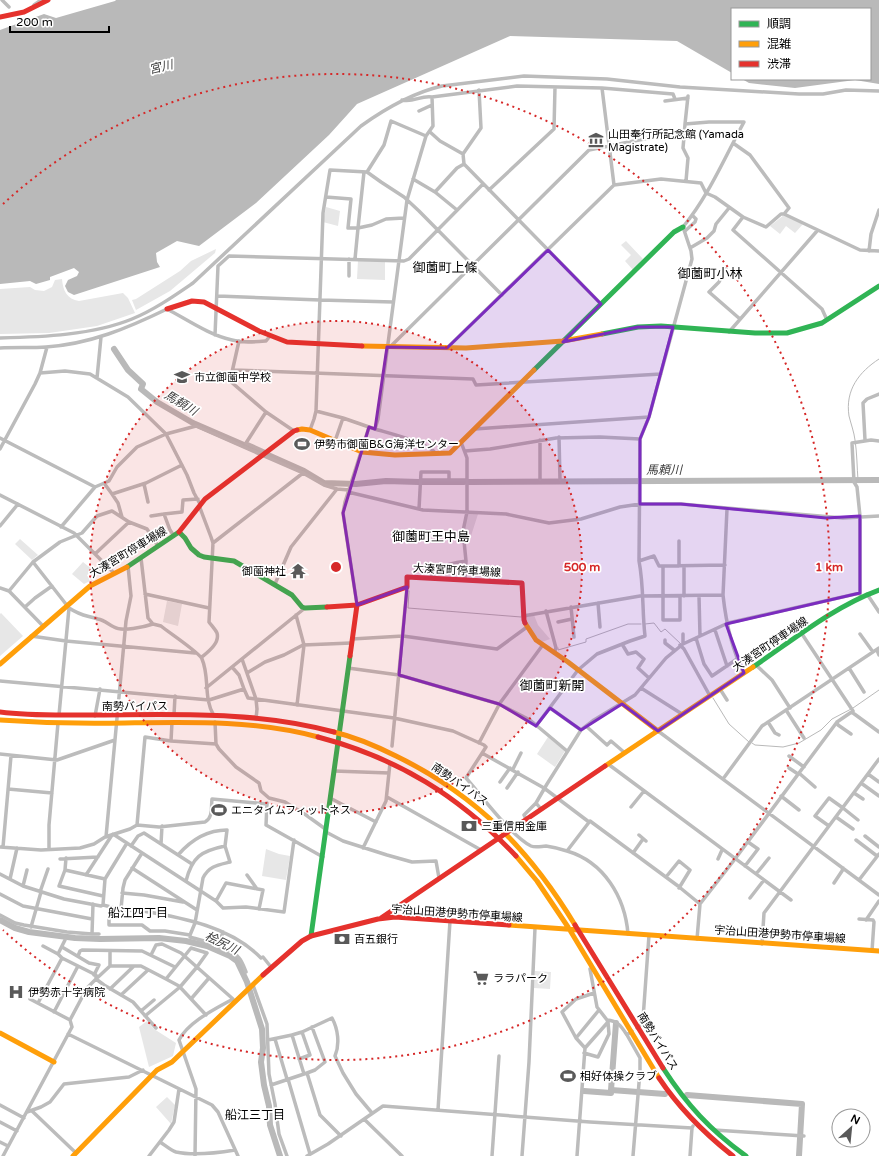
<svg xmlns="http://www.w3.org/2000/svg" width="879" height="1156" font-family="'Varela Round','Noto Sans JP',sans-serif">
  <rect width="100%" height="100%" fill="#fff"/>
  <path fill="#e7e7e7" d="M326 207 340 211 338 226 323 222Z
    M784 215 803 224 795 233 786 226 780 234 770 226Z
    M626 241 643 259 633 270 625 261 631 255 621 245Z
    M216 249 215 253 170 291 136 310 132 300 136 299 180 271 191 261Z
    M358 260H385V280L357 279Z
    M62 279C63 291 67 299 79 301L123 293 128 298 135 313 97 326 49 333 0 334V289L30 287 35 290 44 291 52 287 55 280Z
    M468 513 478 514 471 536 466 535 464 530Z
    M20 539 38 555 32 560 15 544Z
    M83 562 93 570 87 575 90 581 84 584 72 574Z
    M167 601 182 604 178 626 163 622Z
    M1 613 23 636 0 656V614Z
    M534 615 538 625 550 639 542 642 540 641 529 627 526 617Z
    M548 737 565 751 555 767 537 754Z
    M266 849 279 854 290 856 286 880 262 876Z
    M535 971 551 972 550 989 534 988Z
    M147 1021 154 1029 176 1043 173 1056 149 1067 139 1027Z
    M167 1097 175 1105 171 1124 156 1107Z"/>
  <path fill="#b9b9b9" d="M116 0H879V84L855 80 795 88 749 83 742 79H870V9H732V73L677 41 510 36 357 104 329 135 256 203 199 246 177 241 156 253 157 262 160 267 74 295 68 292 65 286 68 280 77 276 79 272 74 268 50 277V280L36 284 30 281 0 284V30L44 14 56 18 115 1Z"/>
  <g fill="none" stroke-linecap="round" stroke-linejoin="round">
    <path stroke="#b9b9b9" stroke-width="1" d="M858 480C857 467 857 453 855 440 854 432 851 424 849 416 845 390 859 372 879 359
      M409 591 408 608 521 617
      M645 624 654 623 661 632 665 629 681 644
      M558 648V650L586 642V639L628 624H641
      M713 698 729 724 749 742
      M752 743 755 745 783 747 799 743 821 730 832 719 853 708 879 690"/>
    <path stroke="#b9b9b9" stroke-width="6" d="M114 349 128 370 143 384 141 389 157 402 193 423 260 452
      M268 455 304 471 324 483 356 484 386 481 419 482
      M422 482H464
      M469 482 879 480
      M0 920 15 928 29 932 75 938 100 939 159 938 186 941 207 946 230 956 237 961 247 982 262 1029 263 1048 261 1062 264 1085 269 1106 270 1125 280 1156
      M611 1090 616 1023
      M584 1091 611 1093V1090L665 1094
      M687 1095 802 1104 799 1156"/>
    <path stroke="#bcbcbc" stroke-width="3.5" d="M2 0 9 7
      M34 5 41 0
      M602 88 673 94 675 99
      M402 100C413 103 421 95 432 97
      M665 101 688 98
      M419 111 432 105
      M685 124 688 96
      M430 132 440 141 463 154 464 164
      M684 137 683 148 688 158 686 181
      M733 143 750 155 789 208 784 214
      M463 154 481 128 479 90
      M364 172 358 228 372 225 386 219 404 218
      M367 172 381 182 404 197 419 211 502 295
      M413 179 435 192 457 210
      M489 190 554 129 555 87
      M435 192 457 168 464 164 601 304
      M326 197 351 199 348 228H358L355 259
      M743 217 733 230 822 309 827 320
      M685 231 695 222 696 219 693 216
      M690 248 707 238 714 231 716 224 729 208
      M869 251 871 234 879 210
      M726 269 719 282 709 292 740 319
      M349 276V259
      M218 296 320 300 393 302
      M729 332 817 231
      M215 335 218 266 229 256 404 261 409 259 483 184
      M0 338C42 337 93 335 132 319 154 310 174 296 193 283L361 126C386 108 412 93 442 86L524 76 607 79 680 87 799 94H823L846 90 879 91
      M239 341 230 381 266 412 294 431
      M390 347 589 150 659 136 684 137 685 124 709 122H744C725 157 708 197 683 227L691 251 692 259 649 417 640 439 639 561C644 586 642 611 645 636L630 641 597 654 578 670 536 726
      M0 348C15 347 31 348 46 347 90 344 128 328 167 309 188 320 209 335 232 340 243 343 254 342 266 341L270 336
      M447 348 614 185 661 179 701 183 706 193 715 197 743 217 766 227 781 214H784L860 250 879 251
      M233 370 473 379 476 385 661 374
      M40 373 65 371 90 374 128 397 166 434 187 475 194 493 200 504V508L211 537 213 543 209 622C211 625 215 629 217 633 220 643 208 652 202 657
      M97 378 101 337
      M316 411 343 418 369 427
      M266 412 246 443 266 452
      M375 429C388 433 430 443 436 454
      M475 429 649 417
      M310 430 314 419 316 411 323 213 330 170 367 172 384 145 391 121 426 136
      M559 437 560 480
      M0 438 95 487
      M865 440 863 403 867 399 879 394
      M335 441 343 418
      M461 442 467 458V512L463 531 466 561 465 579
      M0 449 35 384 40 373 47 347
      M465 451 490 449 556 438 600 437 640 439
      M421 480H449
      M540 480V440
      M104 483 112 494 146 483 182 465
      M144 484 148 502
      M337 489 349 490
      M348 492 423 510 506 514 549 523 581 519 620 507 640 504H681L843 518 879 516
      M112 494 118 503 122 517
      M0 495 74 533 114 573
      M419 509 421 472H449V480H467
      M151 516 164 514
      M0 526 18 504
      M61 527 95 487 109 481 117 467 137 447 166 434 196 426 303 473 324 485 337 489 291 547 275 584
      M174 536 170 530 164 514 182 512 183 500 198 499
      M679 541V566
      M213 543 303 473
      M95 554 129 522
      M141 558 148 618 153 624 161 626C168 632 200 653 202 659 210 677 203 698 214 716
      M639 561 654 556 659 566H663L725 565
      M33 562 69 608 59 715
      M663 566V620H680V596
      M684 566V596
      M430 578C443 564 447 564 466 561
      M0 588 9 591 43 626
      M9 591 33 562 60 542 82 533 97 516 112 511 129 522 147 529 158 546
      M145 594 209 608
      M867 594 879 612
      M723 595 727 509
      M860 595V516L857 487 854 482 852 443 871 440 879 441
      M699 596 700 636
      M598 603 600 627
      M357 605 343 513 345 502 369 427 375 429 378 419 407 200 426 136 433 126 432 97 517 86 602 88 614 185
      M25 607 35 598 52 586
      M571 607 574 637
      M69 608C81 616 85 615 98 619 104 620 108 624 114 627 122 632 144 627 153 624
      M546 611 556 648 554 653
      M296 615 304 645 297 705
      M523 616 640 596 723 595C726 623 731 648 744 673
      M558 622 572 619
      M715 630 727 666
      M683 634V644
      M802 634 853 711V713L879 732
      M860 634 873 652
      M31 636 66 641 195 653
      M696 638 704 664 712 676 737 659
      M352 639 403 636 497 649 527 627
      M665 640V643L674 650
      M622 644 628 654 636 652 644 659 638 668 649 678
      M680 645 684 649 710 696
      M877 650 879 655
      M242 659 256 699 394 718 453 731 484 745 486 747 466 778C481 795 512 837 531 846 536 848 542 846 546 846 553 847 561 849 567 851 604 862 625 897 628 934
      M756 665 772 680 790 708
      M232 667 239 675 244 689
      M348 668 399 675 499 704 530 720 567 751
      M849 668 864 692
      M247 673 265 662 284 655 303 645 351 643
      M0 681 209 700 244 689 248 698 256 699 257 709 256 719
      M206 688 305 608
      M641 688 682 714
      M720 689 727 700
      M550 708 581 730
      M786 710 804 738
      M174 715 175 696
      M95 716 100 689
      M215 722 216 744 219 749 236 767 259 783 261 791 269 798 285 802 306 815 324 828 326 832 343 841 387 855 412 862 436 861 439 878
      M768 722 775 733 779 735
      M837 722 838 725 851 734
      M586 726 607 745 611 741 625 753
      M658 731 879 895
      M171 741 172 722
      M479 743 500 703 542 646
      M392 746 407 587
      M482 753 544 788 589 822
      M0 754 57 760 115 740
      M789 756 804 767
      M608 764 791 900
      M789 768 798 774
      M513 769 521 753
      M334 771 389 773
      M799 773 815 787
      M868 774 879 782
      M723 779 762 726 879 648
      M500 782 510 768
      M861 783 879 796
      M507 788 518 772
      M8 789 52 793
      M854 793 863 799
      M781 796 799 810
      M387 797 481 850
      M330 798 376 822
      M267 803 266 825 323 857
      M631 807 644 791
      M843 808 858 820
      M541 809 536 803 547 784 581 730 594 720 635 695 666 658 683 644 728 623 860 593
      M836 817 853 829
      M526 819 524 815 536 803
      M137 825 145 737 171 741 216 744
      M829 826 815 816 829 798 843 808
      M113 834 216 901 223 908 246 907 284 912 294 840
      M639 835 646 841
      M865 836 879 847
      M106 837 126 621 131 596 128 566
      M856 840 877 856
      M161 844 162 826
      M131 846 138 836 144 833 192 864
      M0 847 41 850 80 848 94 844 105 837 130 829 137 825 159 827 205 822C213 818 211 807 212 799L267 804
      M3 847 11 756
      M363 848 386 801 390 763
      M49 849V825L58 723
      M567 851 590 821 678 886 700 904
      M633 853 643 839
      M60 859 98 857
      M718 859 722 850
      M745 866 758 849 748 842
      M132 868 197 910
      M65 870 66 858
      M0 874 23 886 64 899 101 906 103 905C108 906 113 908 118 909 126 911 135 910 143 911 184 918 231 927 261 958L263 957 271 967
      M756 874 769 858
      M86 875 112 835
      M247 875 257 889
      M666 877 679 861 690 870 679 888
      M10 879 17 848
      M859 880 879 854
      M186 881C192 857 201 851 225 846
      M834 883 842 871 843 868
      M23 886 27 870
      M40 892 48 869
      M122 893 144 895 183 902
      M0 894 23 906 92 919
      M103 896 59 886 65 870 105 879
      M750 898 764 880
      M216 901 226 883 263 890 259 909
      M103 905 105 879 127 843
      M115 908 112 916 109 919V925H142L150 931H165L190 935 195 923 203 878C209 866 218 865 230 862L225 846 227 830C207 830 191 840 178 855
      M121 909 123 888 125 880 142 853
      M0 915 15 923 24 925 67 932 92 934 93 904
      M859 919 873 920 874 922 872 951
      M866 920 879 901
      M31 927 41 892
      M92 934H99
      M190 935V937C203 941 231 947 239 958 242 961 244 967 246 972
      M697 939 700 904 735 859 837 722 853 711
      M762 944 764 913 879 759
      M43 946 58 954
      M218 946 223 932
      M62 947 89 963 99 965 94 975
      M110 951V966
      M151 955 156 945 162 944 181 953 233 999
      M78 956 80 951 82 950 142 951 175 967
      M62 958 58 954 65 940
      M590 969 597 1007 607 1020C618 1021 621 1026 627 1035
      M166 979 179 986 206 1015
      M253 985 267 1024 269 1074 275 1104 279 1134 287 1156
      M110 989 134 966
      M121 995 148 970
      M191 999 209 978
      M38 1003 62 958 96 975V979L87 988 70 1020
      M141 1011 154 1000
      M54 1012 78 966
      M145 1016 180 987 197 967 207 953 191 948 166 979 141 966H110L96 979 104 985 133 1002 156 1028
      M637 1028 641 1025 643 1019 649 935
      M632 1031 627 1035 640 1058V1071L633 1156
      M302 1032 332 1018C338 1029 340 1044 335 1056L343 1073 356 1094 372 1113
      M68 1034 212 1105 218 1112 238 1156
      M292 1035 302 1032 310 1055 299 1059
      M576 1038 562 1012 576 999 594 993
      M275 1039 287 1079
      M268 1040 292 1035 304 1074
      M585 1048 576 1038 599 1010
      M584 1053 598 1057 609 1034 608 1022
      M307 1073 315 1070 325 1062 312 1027
      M288 1079 310 1154
      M271 1085 307 1073 320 1115 341 1136
      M0 1105 24 1118
      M438 1110 450 921
      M32 1111 76 1153
      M27 1112 41 1107 50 1102 64 1084 129 1077 143 1070
      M364 1119 402 1156
      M0 1122 17 1131
      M714 1130 804 1136
      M0 1142 8 1146
      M160 1142C165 1145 170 1150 176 1152 194 1156 217 1153 235 1150
      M3 1156 72 1027 70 1020 30 999
      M149 1156 169 1130 174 1122 179 1089
      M195 1156 196 1089 179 1040C188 1022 215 1009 233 999
      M307 1156 328 1144 383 1106 590 1122 692 1128
      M492 1156 499 1056
      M522 1156 529 1062 535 928
      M577 1156 585 1048 608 1022 607 1020
      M690 1156 692 1128 693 1126"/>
    <path stroke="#30b455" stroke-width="5" d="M602 334 638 327 661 326 755 333H787L822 323 879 286
      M534 370 674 232 683 227
      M127 567 179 532 185 538 191 548 199 555 204 557 234 561 292 595 302 607 305 608 327 607
      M753 667C793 640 833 607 879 590
      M311 936 350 656
      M663 1068C687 1105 710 1130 746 1156"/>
    <path stroke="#ff9f0a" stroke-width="5" d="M362 346 466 348 563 341 602 334
      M297 430 302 429 310 430 362 452 395 455 450 453 534 370
      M525 623 536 640 568 662 658 731
      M0 664 90 586 127 567
      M0 720C42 723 83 724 125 723 190 722 255 720 318 737
      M334 732C355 737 376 746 396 756 476 795 529 849 575 925
      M605 766 753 667
      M516 856 537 881 568 927 659 1078
      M509 925 879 951
      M0 1033 54 1062
      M73 1156 157 1070 172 1062 263 975"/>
    <path stroke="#e5322d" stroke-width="5" d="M0 17 24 12 48 0
      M167 309 192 301 204 302 259 331 287 342 362 346
      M179 532 205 499 294 431 297 430
      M327 607 357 605 407 587V577L522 583 524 620 525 623
      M350 656 357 605
      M0 712C29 716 59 715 88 715 170 715 254 710 334 732
      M318 737C398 758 459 796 516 856
      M381 918 605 766
      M575 925 663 1068
      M263 975 302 941 311 936 378 919 395 917 509 925
      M659 1078C679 1108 704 1133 733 1156"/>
  </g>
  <path fill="#7b2cbf" fill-opacity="0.2" stroke="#7b2cbf" stroke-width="3" stroke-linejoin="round" d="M548 250 601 304 563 342 638 327H673L649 417 640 439V504H681L826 518 860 516V593L726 624 744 673 658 731 622 704 581 730 550 708 536 726 499 704 399 675 407 587 357 605 343 513 369 427 375 429 387 347 447 348Z"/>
  <circle cx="336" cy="567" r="246" fill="#d62828" fill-opacity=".12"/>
  <g fill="none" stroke="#d62828" stroke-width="2" stroke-dasharray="2 4">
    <circle cx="336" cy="567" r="246"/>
    <path d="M3 204A493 493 0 1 1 3 930"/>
  </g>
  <defs>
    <symbol id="museum-bare" viewBox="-9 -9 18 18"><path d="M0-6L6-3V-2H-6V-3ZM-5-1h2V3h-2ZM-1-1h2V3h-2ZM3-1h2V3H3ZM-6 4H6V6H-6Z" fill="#595959" stroke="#fff" stroke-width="2.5" paint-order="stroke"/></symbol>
    <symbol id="school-bare" viewBox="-9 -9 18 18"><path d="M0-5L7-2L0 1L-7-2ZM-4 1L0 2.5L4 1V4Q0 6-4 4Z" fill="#595959" stroke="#fff" stroke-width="2.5" paint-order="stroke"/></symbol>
    <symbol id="stadium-bare" viewBox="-9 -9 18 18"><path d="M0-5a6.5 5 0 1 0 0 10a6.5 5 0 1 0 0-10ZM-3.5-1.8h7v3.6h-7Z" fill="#595959" stroke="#fff" stroke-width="2.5" paint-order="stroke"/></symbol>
    <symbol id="temple-bare" viewBox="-9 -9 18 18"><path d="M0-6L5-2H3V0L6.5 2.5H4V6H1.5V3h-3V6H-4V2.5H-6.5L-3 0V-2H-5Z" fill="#595959" stroke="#fff" stroke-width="2.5" paint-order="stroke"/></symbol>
    <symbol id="bank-bare" viewBox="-9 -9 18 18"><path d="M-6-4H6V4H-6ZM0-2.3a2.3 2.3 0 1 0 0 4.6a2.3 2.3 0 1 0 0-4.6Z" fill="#595959" stroke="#fff" stroke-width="2.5" paint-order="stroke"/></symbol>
    <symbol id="supermarket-bare" viewBox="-9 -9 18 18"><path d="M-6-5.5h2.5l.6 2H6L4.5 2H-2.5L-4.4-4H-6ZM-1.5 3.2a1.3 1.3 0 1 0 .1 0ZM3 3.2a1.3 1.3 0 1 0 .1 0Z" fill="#595959" stroke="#fff" stroke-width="2.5" paint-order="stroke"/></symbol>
    <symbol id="hospital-bare" viewBox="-9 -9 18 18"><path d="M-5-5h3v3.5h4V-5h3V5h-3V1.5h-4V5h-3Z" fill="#595959" stroke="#fff" stroke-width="2.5" paint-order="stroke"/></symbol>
  </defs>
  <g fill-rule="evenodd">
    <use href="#museum-bare" x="585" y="129" width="22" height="22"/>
    <use href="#school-bare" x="171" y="366" width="22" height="22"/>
    <use href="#stadium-bare" x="291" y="433" width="22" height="22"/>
    <use href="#temple-bare" x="287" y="560" width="22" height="22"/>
    <use href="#stadium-bare" x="208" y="799" width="22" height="22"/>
    <use href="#bank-bare" x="458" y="815" width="22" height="22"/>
    <use href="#bank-bare" x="331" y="928" width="22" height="22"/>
    <use href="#supermarket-bare" x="470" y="967" width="22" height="22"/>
    <use href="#hospital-bare" x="5" y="981" width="22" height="22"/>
    <use href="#stadium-bare" x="557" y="1065" width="22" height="22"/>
  </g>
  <g text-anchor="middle" stroke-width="3.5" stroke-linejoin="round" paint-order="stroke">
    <g font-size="11" fill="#000" stroke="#fff" text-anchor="start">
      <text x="608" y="138">山田奉行所記念館 (Yamada<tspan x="608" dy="13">Magistrate)</tspan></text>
      <text x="194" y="381">市立御薗中学校</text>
      <text x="314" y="448">伊勢市御薗B&amp;G海洋センター</text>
      <text x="286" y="575" text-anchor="end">御薗神社</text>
      <text x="231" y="814">エニタイムフィットネス</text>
      <text x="481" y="830">三重信用金庫</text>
      <text x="354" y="943">百五銀行</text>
      <text x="493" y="982">ララパーク</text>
      <text x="28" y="996">伊勢赤十字病院</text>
      <text x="580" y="1080">相好体操クラブ</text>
    </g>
    <g font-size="11" fill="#000" stroke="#fff">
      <text transform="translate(128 552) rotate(-31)" y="4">大湊宮町停車場線</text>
      <text transform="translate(457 570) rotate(3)" y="4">大湊宮町停車場線</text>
      <text transform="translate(770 644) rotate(-34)" y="4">大湊宮町停車場線</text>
      <text x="135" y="710">南勢バイパス</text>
      <text transform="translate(460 784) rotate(35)" y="4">南勢バイパス</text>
      <text transform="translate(457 913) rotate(4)" y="4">宇治山田港伊勢市停車場線</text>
      <text transform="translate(780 934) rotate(4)" y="4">宇治山田港伊勢市停車場線</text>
      <text transform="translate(658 1041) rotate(58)" y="4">南勢バイパス</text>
    </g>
    <g font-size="12" font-style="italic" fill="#3c3c3c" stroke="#fff">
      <text transform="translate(161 67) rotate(-14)" y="4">宮川</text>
      <text transform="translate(181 403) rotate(31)" y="4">馬頼川</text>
      <text x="664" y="474">馬頼川</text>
      <text transform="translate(222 943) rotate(26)" y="4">桧尻川</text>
    </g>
    <g font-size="12" fill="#000" stroke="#fff">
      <text x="138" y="917">船江四丁目</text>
      <text x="255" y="1119">船江三丁目</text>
    </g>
    <g font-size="13" fill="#000" stroke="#fff">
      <text x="445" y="272">御薗町上條</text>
      <text x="710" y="278">御薗町小林</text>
      <text x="431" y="541">御薗町王中島</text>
      <text x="552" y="690">御薗町新開</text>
    </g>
  </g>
  <circle cx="336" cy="567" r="6" fill="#d62828" stroke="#fff" stroke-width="2"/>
  <g font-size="12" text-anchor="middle" font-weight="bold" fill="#d62828" stroke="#fff" stroke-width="3.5" stroke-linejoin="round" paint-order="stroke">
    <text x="582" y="571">500 m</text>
    <text x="829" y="571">1 km</text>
  </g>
  <rect x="731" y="8" width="140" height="72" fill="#ffffff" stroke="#999999"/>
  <rect x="739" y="21" width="20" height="6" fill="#30b455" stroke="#999999"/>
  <text x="767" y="28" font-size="12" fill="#000000">順調</text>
  <rect x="739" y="41" width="20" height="6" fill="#ff9f0a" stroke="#999999"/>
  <text x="767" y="48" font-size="12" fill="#000000">混雑</text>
  <rect x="739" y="61" width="20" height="6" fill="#e5322d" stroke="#999999"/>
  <text x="767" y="68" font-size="12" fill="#000000">渋滞</text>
  <g transform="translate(851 1128) rotate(27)"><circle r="19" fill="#ffffff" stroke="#999999"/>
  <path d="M0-3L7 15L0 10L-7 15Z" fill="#595959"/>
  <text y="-6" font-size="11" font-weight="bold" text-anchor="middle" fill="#000000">N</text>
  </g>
  <path d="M10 26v6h99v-6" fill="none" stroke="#000000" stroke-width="2"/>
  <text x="16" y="26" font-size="12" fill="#000000" stroke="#ffffff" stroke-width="3" paint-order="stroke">200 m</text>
</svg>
